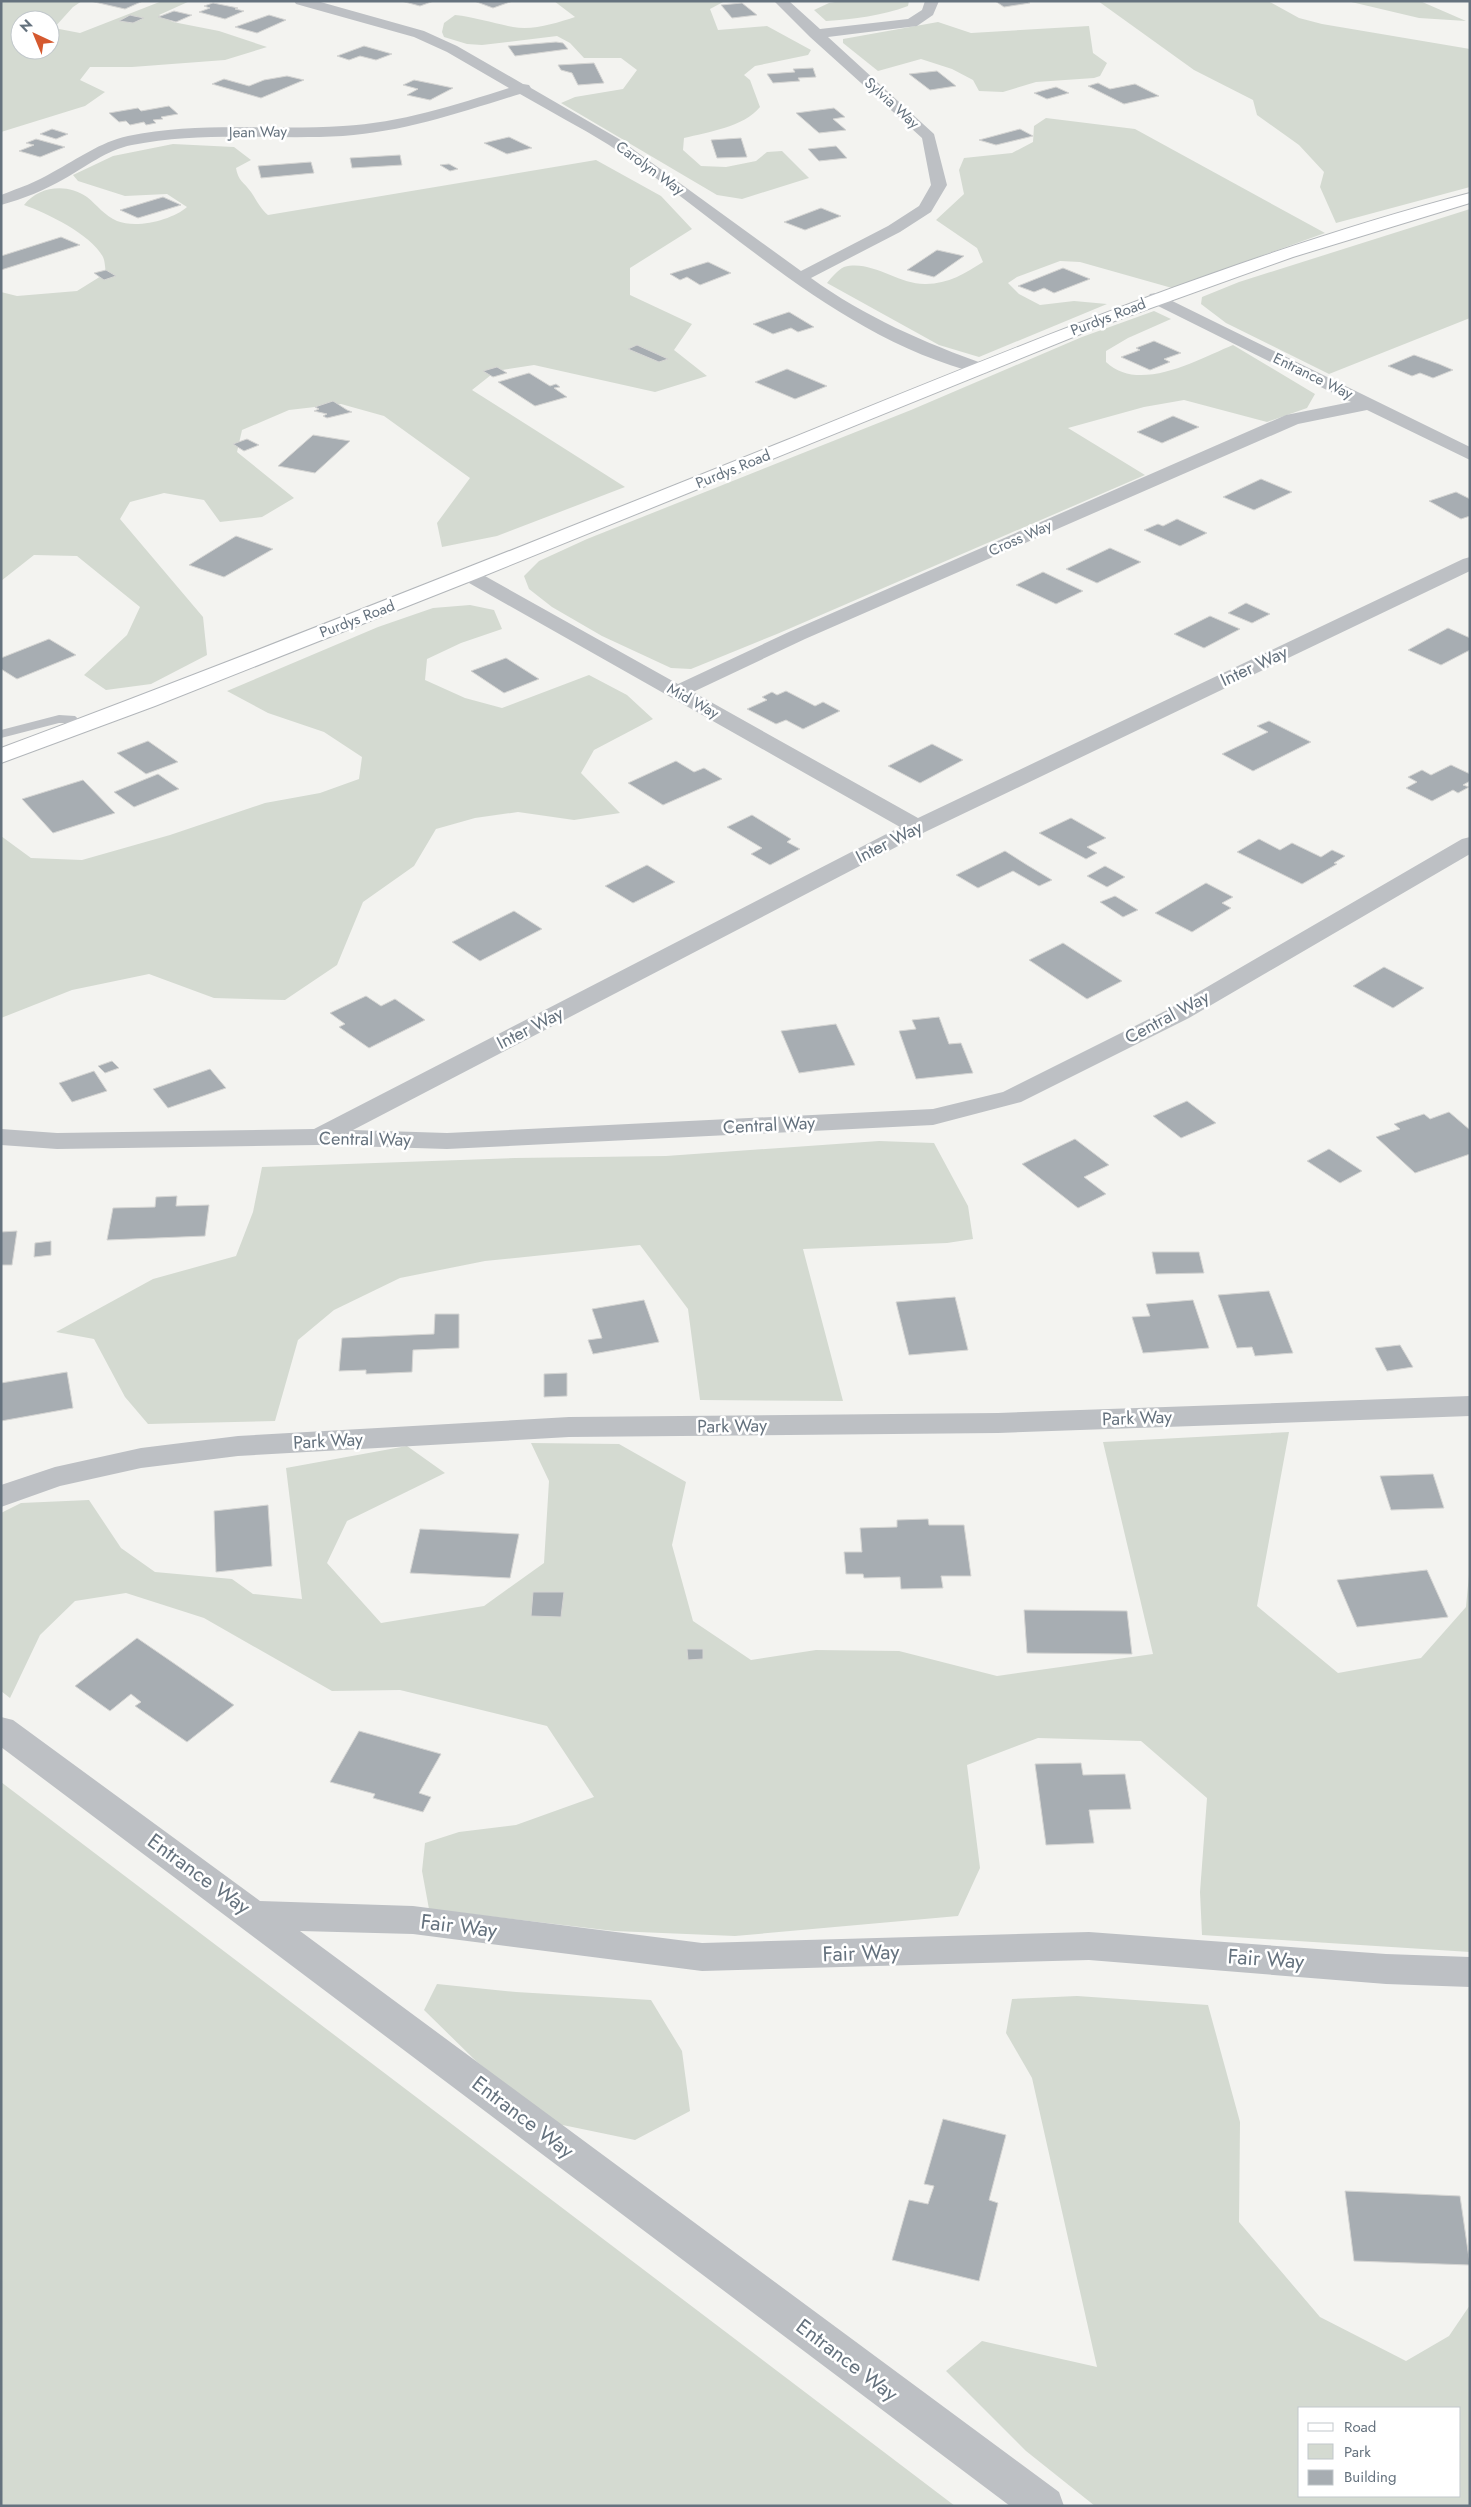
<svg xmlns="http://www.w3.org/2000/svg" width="1471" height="2507" font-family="Jost,sans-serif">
  <rect width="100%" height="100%" fill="#f3f3f0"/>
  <path fill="#d4dad1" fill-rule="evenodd" d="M1 1H82L73 7 54 28 80 33 162 1H190L159 15 173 22 219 31 267 47 225 60 132 67H90L80 80 105 92 85 106 1 132ZM20 20H50V50H20Z
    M554 1H725L710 9 718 30 767 26 811 50 808 55 755 66 744 75 750 80 760 107C744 127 708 132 684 138L683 150 701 166 726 167 756 161 767 152 782 151 809 178 742 199 717 195 561 103 575 97 623 89 637 70 621 58H584L570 43 557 36 482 45 467 44 444 37 442 32 444 23 455 15C474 17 493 23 513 27 533 31 556 23 575 17Z
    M841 1H909L908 6C881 16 855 19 826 21L814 10 829 3Z
    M1098 1H1268L1299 18 1322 24 1470 49V187L1336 223 1320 187 1324 172 1299 145 1257 115 1253 100 1194 70Z
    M1347 1H1420L1466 21 1419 18Z
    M938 22 971 33 1089 26 1093 53 1107 63 1100 76 1094 78 1036 82 1003 92 979 91 973 80 952 69 921 59 878 71 843 43V39Z
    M1046 118 1135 129 1325 233 1172 288 1080 262 1060 261 1017 277 1008 283 1019 294 1040 305 1074 301 1107 304 979 357 939 345 827 283C831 278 838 270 844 267 871 259 899 285 926 284 948 284 966 273 983 262L977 248 936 220 964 194 959 170 964 158 1012 153 1033 142 1034 126Z
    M173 144 234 147 251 160 236 168C238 181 244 182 251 192 257 201 260 208 268 215L596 160 661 196 692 229 630 268V295L692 324 674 350 707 376 655 392 534 365 496 371 472 390 625 487 497 536 442 547 437 523 470 478 384 416 341 404 289 410 242 430 237 452 294 498 262 517 220 522 204 500 164 493 130 502 120 519 203 617 207 655 151 684 106 690 84 675 127 635 140 607 77 556 34 555 1 581V292L17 296 77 291 106 273C105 268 105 261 103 257 92 235 47 213 24 205 39 186 67 183 87 197 97 205 105 216 117 221 137 229 172 220 187 207L167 194 125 196 78 181 73 175 113 156Z
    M1470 209V318L1329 374 1226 323 1201 304 1202 297 1239 282Z
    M1154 311 1171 319 1128 338 1106 351V362C1139 394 1199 359 1233 345L1315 394 1307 408 1267 422 1184 400 1144 407 1068 428 1145 475 777 634 691 669 671 668 602 636 552 607 529 589 524 576 539 561 587 539 911 410 1082 337Z
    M470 605 494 610 502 629 461 643 427 659 425 680 465 698 502 708 589 675 627 695 653 719 594 750 581 773 620 813 574 820 518 812 475 818 436 829 414 866 363 902 337 965 285 1000 214 998 149 974 72 990 1 1018V836L31 858 82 860 170 835 265 803 320 793 359 779 362 757 324 732 268 713 227 691 378 627 433 608Z
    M879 1141 934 1143 968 1206 973 1239 947 1243 803 1249 843 1401 700 1400 688 1309 640 1245 485 1261 400 1278 334 1310 298 1340 275 1421 148 1424 125 1397 94 1339 56 1332 153 1279 236 1256 253 1212 262 1167 515 1158 666 1156Z
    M1289 1432 1257 1606 1338 1673 1421 1658 1466 1607 1470 1564V1952L1202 1935 1200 1892 1207 1798 1141 1741 1038 1738 967 1765 980 1868 958 1916 735 1936 614 1931 429 1909 422 1871 425 1843 459 1832 516 1825 594 1797 547 1726 400 1690 332 1691 204 1618 126 1593 75 1601 40 1635 10 1698 1 1691V1513L21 1503 89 1500 121 1548 155 1572 232 1579 253 1594 302 1599 286 1468 407 1446 445 1473 347 1521 327 1563 381 1623 484 1606 544 1563 549 1481 531 1443 619 1444 686 1482 672 1545 693 1621 751 1660 816 1650 899 1651 997 1676 1153 1654 1103 1442Z
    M1 1782 955 2506H1Z
    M437 1984 516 1992 651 2000 682 2051 690 2111 635 2140 553 2123 476 2061 424 2010Z
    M1077 1996 1208 2005 1240 2122 1239 2222 1320 2317 1406 2361 1449 2336 1470 2305V2506H1095L1026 2451 946 2371 982 2341 1097 2367 1032 2078 1006 2033 1012 1999ZM1300 2408H1460V2496H1300Z"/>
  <path fill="#a7adb2" stroke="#d5d5d3" d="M90 1H143L125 9Z
    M401 1H434L420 6Z
    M474 1H513L493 8Z
    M995 1H1027L1030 3 1004 7Z
    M213 3 238 8 235 9 244 11 225 19 199 12 210 8 204 6Z
    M742 3 757 15 732 18 721 5Z
    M174 11 191 15H192L176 22 158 17Z
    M130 15 134 16 144 18 133 23 119 21Z
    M269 15 286 20 257 33 235 27Z
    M556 42 563 43 568 49 515 56 508 46Z
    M364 46 392 54 376 60 360 56 349 60 337 56Z
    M594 63 604 83 578 85 572 73 561 70 558 65Z
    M813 68 816 77 798 78 800 81 773 83 767 74 795 72 793 69Z
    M937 71 956 86 930 90 909 74Z
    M287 76 304 80 261 98 212 84 224 79 249 86 264 80Z
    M414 80 429 83 453 88 430 100 407 95 418 89 403 85Z
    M1098 83 1110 89 1135 84 1159 96 1124 104 1088 86Z
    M1056 87 1069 93 1047 99 1034 93Z
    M169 106 178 114 161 117 163 119 153 120 156 123 146 125 144 122 130 125 126 121 119 122 109 113 138 108 141 111Z
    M834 108 845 117 833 119 846 130 819 133 796 113Z
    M52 129 68 134 56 139 40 134Z
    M1020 129 1033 136 996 145 979 140Z
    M509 137 532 148 507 154 484 143Z
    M741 138 747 157 717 158 711 140Z
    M36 139 65 147 40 157 19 151 34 145 26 143Z
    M836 146 847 158 819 161 808 149Z
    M400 155 402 165 352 168 350 158Z
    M311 162 314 173 261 178 258 166Z
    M449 164 458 169 450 171 440 165Z
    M163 197 181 205 138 218 120 210Z
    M821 208 841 216 805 230 784 222Z
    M61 237 80 245 1 270V256Z
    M937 250 964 256 934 277 907 270Z
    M708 262 731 273 700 285 687 277 680 280 670 274Z
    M1063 268 1090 279 1054 293 1044 288 1034 292 1018 286Z
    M106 270 116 276 104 280 94 273Z
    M789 312 814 327 798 332 791 328 773 334 753 324Z
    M1154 341 1181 353 1164 359 1170 362 1150 370 1121 357 1140 350 1136 348Z
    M637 345 648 350 668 359 659 362 628 349Z
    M1414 355 1439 364 1453 370 1433 378 1420 373 1412 376 1388 366Z
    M497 367 507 373 493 377 483 371Z
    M787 369 827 386 795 399 755 382Z
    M529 373 550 386 556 384 560 387 554 388 567 397 535 406 498 382Z
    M333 401 347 410 352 412 327 418 323 416 327 414 314 411 319 409 315 407Z
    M1173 416 1199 427 1162 443 1137 432Z
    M313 435 350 441 315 473 278 466Z
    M247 439 259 445 244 451 233 444Z
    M1261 479 1292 492 1254 510 1223 497Z
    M1456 492 1470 499V516L1461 519 1429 501Z
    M1177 519 1207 533 1180 546 1144 530 1158 524 1163 526Z
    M236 536 273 549 224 577 189 565Z
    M1110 548 1141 562 1097 583 1066 569Z
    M1043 572 1083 591 1056 604 1016 585Z
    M1246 603 1270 614 1252 623 1228 613Z
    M1210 616 1240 629 1204 648 1174 634Z
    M1448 628 1470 638V650L1441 665 1408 650Z
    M49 639 76 655 17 679 1 669V658Z
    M506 658 539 679 504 693 471 671Z
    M786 691 815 706 823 702 840 711 803 729 786 720 776 724 747 709 767 700 762 697 772 692 777 695Z
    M1269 721 1311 742 1253 771 1222 754 1268 732 1257 726Z
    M148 741 178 762 146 774 117 753Z
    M932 744 963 760 920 783 888 766Z
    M676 761 694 772 704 768 722 779 663 805 628 783Z
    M1451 765 1470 774V781L1463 785 1469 787 1458 793 1453 790 1432 801 1406 788 1417 782 1408 777 1422 770 1431 775Z
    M158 774 179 789 134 807 114 792Z
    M83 780 115 813 53 833 22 799Z
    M752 815 791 839 787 842 800 849 770 865 751 854 762 848 727 827Z
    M1071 818 1106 838 1087 847 1097 853 1086 859 1039 833Z
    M1259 839 1280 850 1292 843 1321 857 1332 850 1345 856 1334 863 1337 864 1302 884 1237 852Z
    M1005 851 1027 865 1052 880 1039 886 1013 871 978 888 956 875Z
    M647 865 675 882 633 903 605 886Z
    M1105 866 1125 877 1107 887 1087 876Z
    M1206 883 1233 897 1222 903 1231 908 1192 932 1155 913Z
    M1115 896 1138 910 1123 917 1100 902Z
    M514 911 542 929 480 961 452 942Z
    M1063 943 1122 981 1087 999 1029 960Z
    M1384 967 1424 988 1393 1008 1353 986Z
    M366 996 381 1006 395 999 425 1020 369 1048 339 1027 345 1024 330 1013Z
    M939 1017 949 1044 961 1043 973 1073 916 1079 899 1031 916 1029 912 1020Z
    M836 1024 855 1065 799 1073 781 1031Z
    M112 1061 119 1068 105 1073 98 1066Z
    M210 1069 226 1088 168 1108 153 1089Z
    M94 1071 107 1091 72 1102 59 1083Z
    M1187 1101 1216 1123 1181 1138 1153 1116Z
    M1449 1112 1470 1130V1154L1415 1173 1376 1137 1400 1129 1394 1124 1424 1114 1430 1119Z
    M1075 1139 1109 1165 1084 1177 1106 1194 1078 1208 1022 1164Z
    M1329 1149 1362 1171 1340 1183 1307 1161Z
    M177 1196 176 1206 209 1205 205 1236 107 1240 113 1208 155 1207 156 1197Z
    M17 1231 12 1265H1V1232Z
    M51 1241V1255L34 1257 35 1243Z
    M1152 1252H1199L1204 1273 1156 1274Z
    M1269 1291 1293 1353 1255 1356 1252 1347 1237 1348 1218 1295Z
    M955 1297 968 1350 909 1355 896 1302Z
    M644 1300 659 1342 593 1354 588 1340 602 1338 592 1309Z
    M1193 1300 1209 1348 1143 1353 1132 1317 1150 1316 1146 1304Z
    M435 1314H459V1348L413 1350 412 1372 366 1374V1370L339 1371 342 1338 434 1334Z
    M1400 1345 1413 1367 1387 1371 1375 1348Z
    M67 1372 73 1408 1 1421V1383Z
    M567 1373V1396L544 1397V1374Z
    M1433 1474 1444 1508 1391 1510 1380 1476Z
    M268 1505 272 1566 216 1572 214 1511Z
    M928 1519 929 1525H964L971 1576H941L943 1588 901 1589 900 1577 864 1578 863 1574H846L844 1552H862L860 1528 897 1527V1520Z
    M420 1529 519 1534 510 1578 410 1573Z
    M1427 1570 1448 1617 1357 1627 1337 1580Z
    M533 1592H564L561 1617 531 1616Z
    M1024 1610 1127 1611 1132 1654 1027 1653Z
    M137 1638 172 1662 234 1705 187 1742 135 1706 141 1702 131 1694 110 1711 75 1686Z
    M687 1649H703V1659L688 1660Z
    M359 1731 441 1754 419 1793 431 1797 423 1812 373 1798 375 1794 330 1782Z
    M1081 1763 1083 1775 1125 1774 1131 1809 1089 1810 1094 1843 1046 1845 1035 1764Z
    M943 2119 1006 2135 989 2200 998 2203 979 2281 892 2260 909 2200 928 2204 934 2186 924 2184Z
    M1345 2191 1460 2196 1470 2265 1354 2261Z"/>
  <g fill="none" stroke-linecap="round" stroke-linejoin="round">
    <defs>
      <path id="secondary" d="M1470 193V203L1293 257 1098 327 476 579 155 706 1 763V748C265 649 526 545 787 440 1012 349 1235 255 1470 193Z"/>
    </defs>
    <use href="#secondary" stroke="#b2b6ba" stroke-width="2"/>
    <path fill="#bdc0c4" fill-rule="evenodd" d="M59 715 75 716 87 727 81 731 67 723H59L1 738V730Z"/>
    <path fill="#bdc0c4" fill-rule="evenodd" d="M294 1H317L424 31 457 46 523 84 529 85 531 88 619 139 801 271 888 226 919 206 931 185 922 138 810 37 774 1H789L820 29 908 19 922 10 925 1H939L933 15 917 26 828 37 934 134 947 185 931 212 900 232 811 278C865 317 925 343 987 365L990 369 987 373 981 374C836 338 730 225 609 145 580 127 549 111 520 94 462 112 404 132 343 136 273 140 202 131 132 145 106 150 86 167 64 179 45 190 23 199 1 205V195C19 188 37 182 53 172 78 159 100 142 128 136 199 121 272 131 343 126 400 123 455 105 509 88L447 52 414 37 296 4Z
      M1156 293 1470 447V460L1367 410 1298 424 805 639 693 692 918 818 1463 559 1470 557V571L925 832 353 1130 447 1133 933 1109 1003 1092 1171 1008 1462 839 1470 837V854L1189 1018 1021 1102 933 1125 447 1149 317 1145 57 1149 1 1145V1129L57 1133 314 1129 900 827 462 579 459 575 462 571 469 569 476 571 678 684 791 631 1286 415 1351 402 1150 302 1147 298 1150 294Z
      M1470 1396V1416L998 1433 569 1437 238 1456 141 1468 60 1486 1 1507V1485L55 1467 141 1448 238 1436 569 1417 998 1413Z
      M1 1717 13 1720 260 1901 413 1906 702 1943 1089 1932 1386 1954 1470 1957V1987L1386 1984 1089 1960 702 1971 413 1934 300 1931 1059 2492 1064 2506H1010L1 1747Z"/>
    <use href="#secondary" fill="#fff" fill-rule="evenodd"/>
  </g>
  <g text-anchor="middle" stroke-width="5" stroke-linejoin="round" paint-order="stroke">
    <g font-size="15" fill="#65727e" stroke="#fff">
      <text transform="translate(892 103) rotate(42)" y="5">Sylvia Way</text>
      <text transform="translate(258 132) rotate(-1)" y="5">Jean Way</text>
      <text transform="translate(650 168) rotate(36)" y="5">Carolyn Way</text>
      <text transform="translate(1108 317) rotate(-21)" y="5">Purdys Road</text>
      <text transform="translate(1313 376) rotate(26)" y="5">Entrance Way</text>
      <text transform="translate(733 469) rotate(-22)" y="5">Purdys Road</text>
      <text transform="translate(1020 538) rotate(-24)" y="5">Cross Way</text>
      <text transform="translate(357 619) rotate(-21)" y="5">Purdys Road</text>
      <text transform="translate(693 701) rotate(29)" y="5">Mid Way</text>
    </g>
    <g font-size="18" fill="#65727e" stroke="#fff">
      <text transform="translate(1254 666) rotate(-25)" y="6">Inter Way</text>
      <text transform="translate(889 842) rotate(-27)" y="6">Inter Way</text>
      <text transform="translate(1167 1017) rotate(-28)" y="6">Central Way</text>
      <text transform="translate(530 1028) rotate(-27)" y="6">Inter Way</text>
      <text transform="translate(769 1125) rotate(-3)" y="6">Central Way</text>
      <text transform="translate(365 1139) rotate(1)" y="6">Central Way</text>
      <text transform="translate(1137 1418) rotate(-2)" y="6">Park Way</text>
      <text transform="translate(732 1426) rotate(-1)" y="6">Park Way</text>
      <text transform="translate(328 1441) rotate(-3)" y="6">Park Way</text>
    </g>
    <g font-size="21" fill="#65727e" stroke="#fff">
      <text transform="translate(199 1874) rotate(36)" y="7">Entrance Way</text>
      <text transform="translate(459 1926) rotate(7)" y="7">Fair Way</text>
      <text transform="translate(861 1953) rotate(-2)" y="7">Fair Way</text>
      <text transform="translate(1266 1959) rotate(4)" y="7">Fair Way</text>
      <text transform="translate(523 2117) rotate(37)" y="7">Entrance Way</text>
      <text transform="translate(847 2360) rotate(37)" y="7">Entrance Way</text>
    </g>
  </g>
  <rect width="1471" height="2507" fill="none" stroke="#65727e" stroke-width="5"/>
  <rect x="1298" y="2407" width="162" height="90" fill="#ffffff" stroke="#c1c7cb"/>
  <rect x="1308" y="2423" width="25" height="8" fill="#ffffff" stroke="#c1c7cb"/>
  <text x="1344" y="2432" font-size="15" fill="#65727e">Road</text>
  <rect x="1308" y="2444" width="25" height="15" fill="#d4dad1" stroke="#c1c7cb"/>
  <text x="1344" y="2457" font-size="15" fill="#65727e">Park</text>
  <rect x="1308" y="2470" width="25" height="15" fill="#a7adb2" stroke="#c1c7cb"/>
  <text x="1344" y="2482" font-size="15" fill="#65727e">Building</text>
  <g transform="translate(35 35) rotate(316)"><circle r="24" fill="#ffffff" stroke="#c1c7cb"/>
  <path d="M0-4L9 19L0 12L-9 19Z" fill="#d5592f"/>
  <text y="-8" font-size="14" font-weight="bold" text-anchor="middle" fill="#65727e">N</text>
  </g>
</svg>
